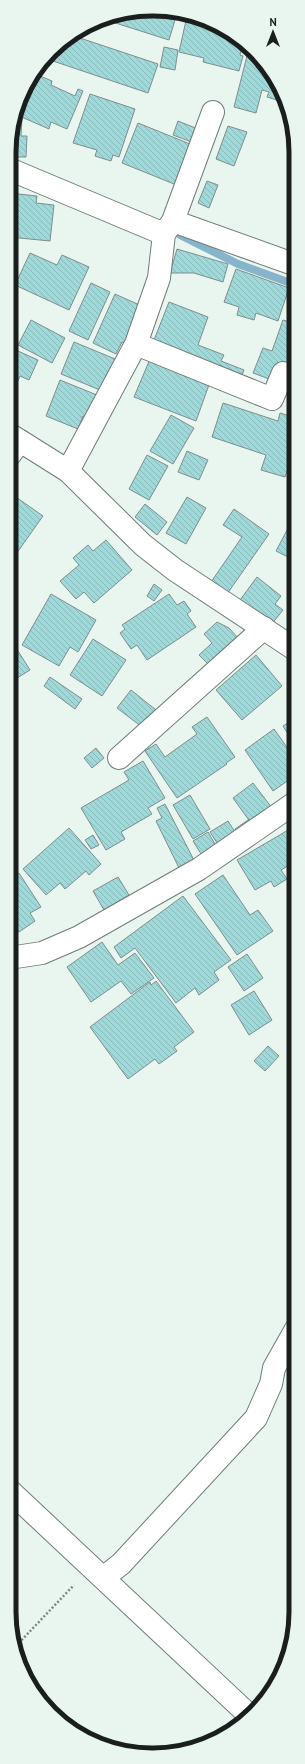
<svg xmlns="http://www.w3.org/2000/svg" width="305" height="1764" font-family="'PT Sans',sans-serif">
  <defs>
    <pattern id="building-back-hatch" width="6" height="6" patternUnits="userSpaceOnUse"><rect width="6" height="6" fill="#9fd9da"/><path d="M-1 5l2 2M0 0l6 6M5-1l2 2" fill="none" stroke="#88babb"/></pattern>
  </defs>
  <rect width="100%" height="100%" fill="#e9f6f0"/>
  <g fill="none" stroke-linecap="round" stroke-linejoin="round">
    <path stroke="#85b4cb" stroke-width="8" d="M180 235 238 264 296 285"/>
  </g>
  <path fill="url(#building-back-hatch)" stroke="#7f8d8d" d="M162 9 177 13 169 40 103 19 107 17Z
    M187 16 216 24 243 43 240 55 243 56 239 71 203 62 204 58 179 52Z
    M74 36 158 64 148 93 47 59 58 44Z
    M164 47 178 50 175 70 160 67Z
    M249 48 254 51 283 94 280 101 267 97 269 92 262 90 256 113 234 107Z
    M35 74 52 81 51 85 75 96 78 89 83 91 67 129 51 122 49 129 17 115 24 89Z
    M90 94 135 109 119 157 113 155 111 161 95 156 97 150 73 143Z
    M16 118H22L21 136H27L26 157H9V143Z
    M178 121 203 131 197 144 173 135Z
    M138 123 195 146 179 186 122 163Z
    M228 126 247 132 234 166 216 159Z
    M207 181 218 185 209 208 198 203Z
    M9 193 37 196 36 203 54 205 50 241 9 237Z
    M177 249 228 264 223 282 194 273H170Z
    M30 253 57 265 62 255 89 267 69 310 15 285Z
    M9 255 15 256 13 273H9Z
    M236 269 289 288 278 321 256 313 254 320 237 315 239 307 224 302Z
    M9 279 14 281 9 292Z
    M91 283 110 292 88 340 69 331Z
    M115 294 144 307 127 344 122 342 116 354 93 343Z
    M169 302 208 317 198 345 224 355 221 361 244 370 240 380 152 345Z
    M31 320 65 338 52 363 18 345Z
    M283 320 296 324V369L278 363 272 380 253 373 263 348 272 351Z
    M74 342 120 361 100 390 61 374Z
    M9 347 38 360 29 380 20 376 15 388 9 386Z
    M150 359 210 382 196 421 134 397Z
    M60 380 97 395 88 418 83 416 78 429 46 416Z
    M223 403 278 421 280 413 296 418V445L285 477 261 470 266 455 212 437Z
    M171 415 194 428 173 464 150 451Z
    M187 451 208 460 199 480 178 472Z
    M147 455 168 466 149 500 129 489Z
    M13 495 43 516 9 564V500Z
    M187 497 206 508 186 544 166 533Z
    M145 504 167 522 157 535 135 517Z
    M234 509 269 534 227 594 211 582 242 537 223 525Z
    M296 513V561L276 551Z
    M106 540 132 570 94 603 84 592 76 599 60 581 79 565 73 558 88 545 93 551Z
    M257 577 281 596 275 604 283 610 271 625 240 600Z
    M154 584 162 590 154 601 147 596Z
    M51 594 96 620 78 652 70 647 59 666 22 645Z
    M169 594 177 605 184 601 191 611 187 614 196 627 147 660 137 645 131 649 120 633 125 629 122 625Z
    M296 620V638L287 632Z
    M217 622 229 628 239 639 210 666 199 655 212 643 204 634Z
    M93 639 126 660 102 696 70 675Z
    M13 643 30 670 9 683V645Z
    M256 655 282 686 242 720 216 690Z
    M50 677 82 699 75 709 44 686Z
    M131 690 156 710 142 727 117 708Z
    M207 717 235 757 226 763 227 764 177 798 145 751 156 744 165 757 197 734 192 727Z
    M296 718V747L283 726Z
    M274 729 296 760V775L273 791 245 750Z
    M96 748 104 758 92 768 84 758Z
    M143 761 165 798 148 808 152 814 121 832 125 839 106 850 81 808 129 780 124 772Z
    M253 783 272 808 251 823 233 798Z
    M190 795 210 829 193 839 173 805Z
    M165 804 196 864 181 872 156 821 162 818 157 808Z
    M296 818V832L290 822Z
    M248 820 252 826 238 834 235 829Z
    M228 821 237 835 219 846 210 832Z
    M69 828 101 864 89 875 86 871 65 889 60 883 46 895 23 869Z
    M290 829 296 838V861L281 870 287 879 274 887 271 881 255 890 237 860Z
    M208 832 218 849 203 857 193 841Z
    M93 835 99 845 91 849 85 840Z
    M19 873 41 907 30 913 35 921 19 932 16 927 9 931V879Z
    M223 875 250 915 258 910 273 931 237 955 195 894Z
    M118 877 129 895 104 910 93 891Z
    M183 896 231 960 214 972 219 980 199 995 195 988 176 1003 135 948 121 958 114 947Z
    M102 942 118 965 135 953 154 978 131 994 121 981 91 1002 67 967Z
    M247 954 263 978 244 991 228 967Z
    M156 981 194 1032 174 1047 177 1051 159 1064 155 1059 128 1079 90 1027 150 982 151 985Z
    M254 991 272 1020 249 1035 231 1005Z
    M268 1046 279 1056 265 1071 254 1061Z"/>
  <g fill="none" stroke-linecap="round" stroke-linejoin="round">
    <defs>
      <path id="minor" d="M9 169 164 234 159 278 136 344 68 471
        M173 221 296 265
        M164 234 173 221 213 112
        M136 344 272 399 283 373 296 375
        M9 456 20 441
        M119 758 264 628
        M9 958 42 953 79 937 199 869 296 802
        M9 1490 250 1716
        M103 1578 121 1564 256 1418 271 1384 274 1368 296 1329"/>
      <path id="major" d="M9 434 68 471 143 545 175 570 296 650"/>
    </defs>
    <use href="#minor" stroke="#707b76" stroke-width="24"/>
    <use href="#major" stroke="#707b76" stroke-width="24"/>
    <path stroke="#7e8783" stroke-width="2.5" stroke-dasharray="2 2" stroke-linecap="butt" d="M16 1646 74 1585"/>
    <use href="#minor" stroke="#fff" stroke-width="22"/>
    <use href="#major" stroke="#fff" stroke-width="22"/>
  </g>
  <path d="M0 0H305V1764H0ZM152 16H153A136 136 0 0 1 289 152V1612A136 136 0 0 1 153 1748H152A136 136 0 0 1 16 1612V152A136 136 0 0 1 152 16Z" fill="#e9f6f0" fill-rule="evenodd"/>
  <path fill="none" stroke="#1a1f1d" stroke-width="5" d="M152 16H153A136 136 0 0 1 289 152V1612A136 136 0 0 1 153 1748H152A136 136 0 0 1 16 1612V152A136 136 0 0 1 152 16Z"/>
  <g transform="translate(273 32)" stroke="#e9f6f0" stroke-width="3" paint-order="stroke">
  <path d="M0-3L7 15L0 10L-7 15Z" fill="#1a1f1d"/>
  <text y="-6" font-size="11" font-weight="bold" text-anchor="middle" fill="#1a1f1d">N</text>
  </g>
</svg>
